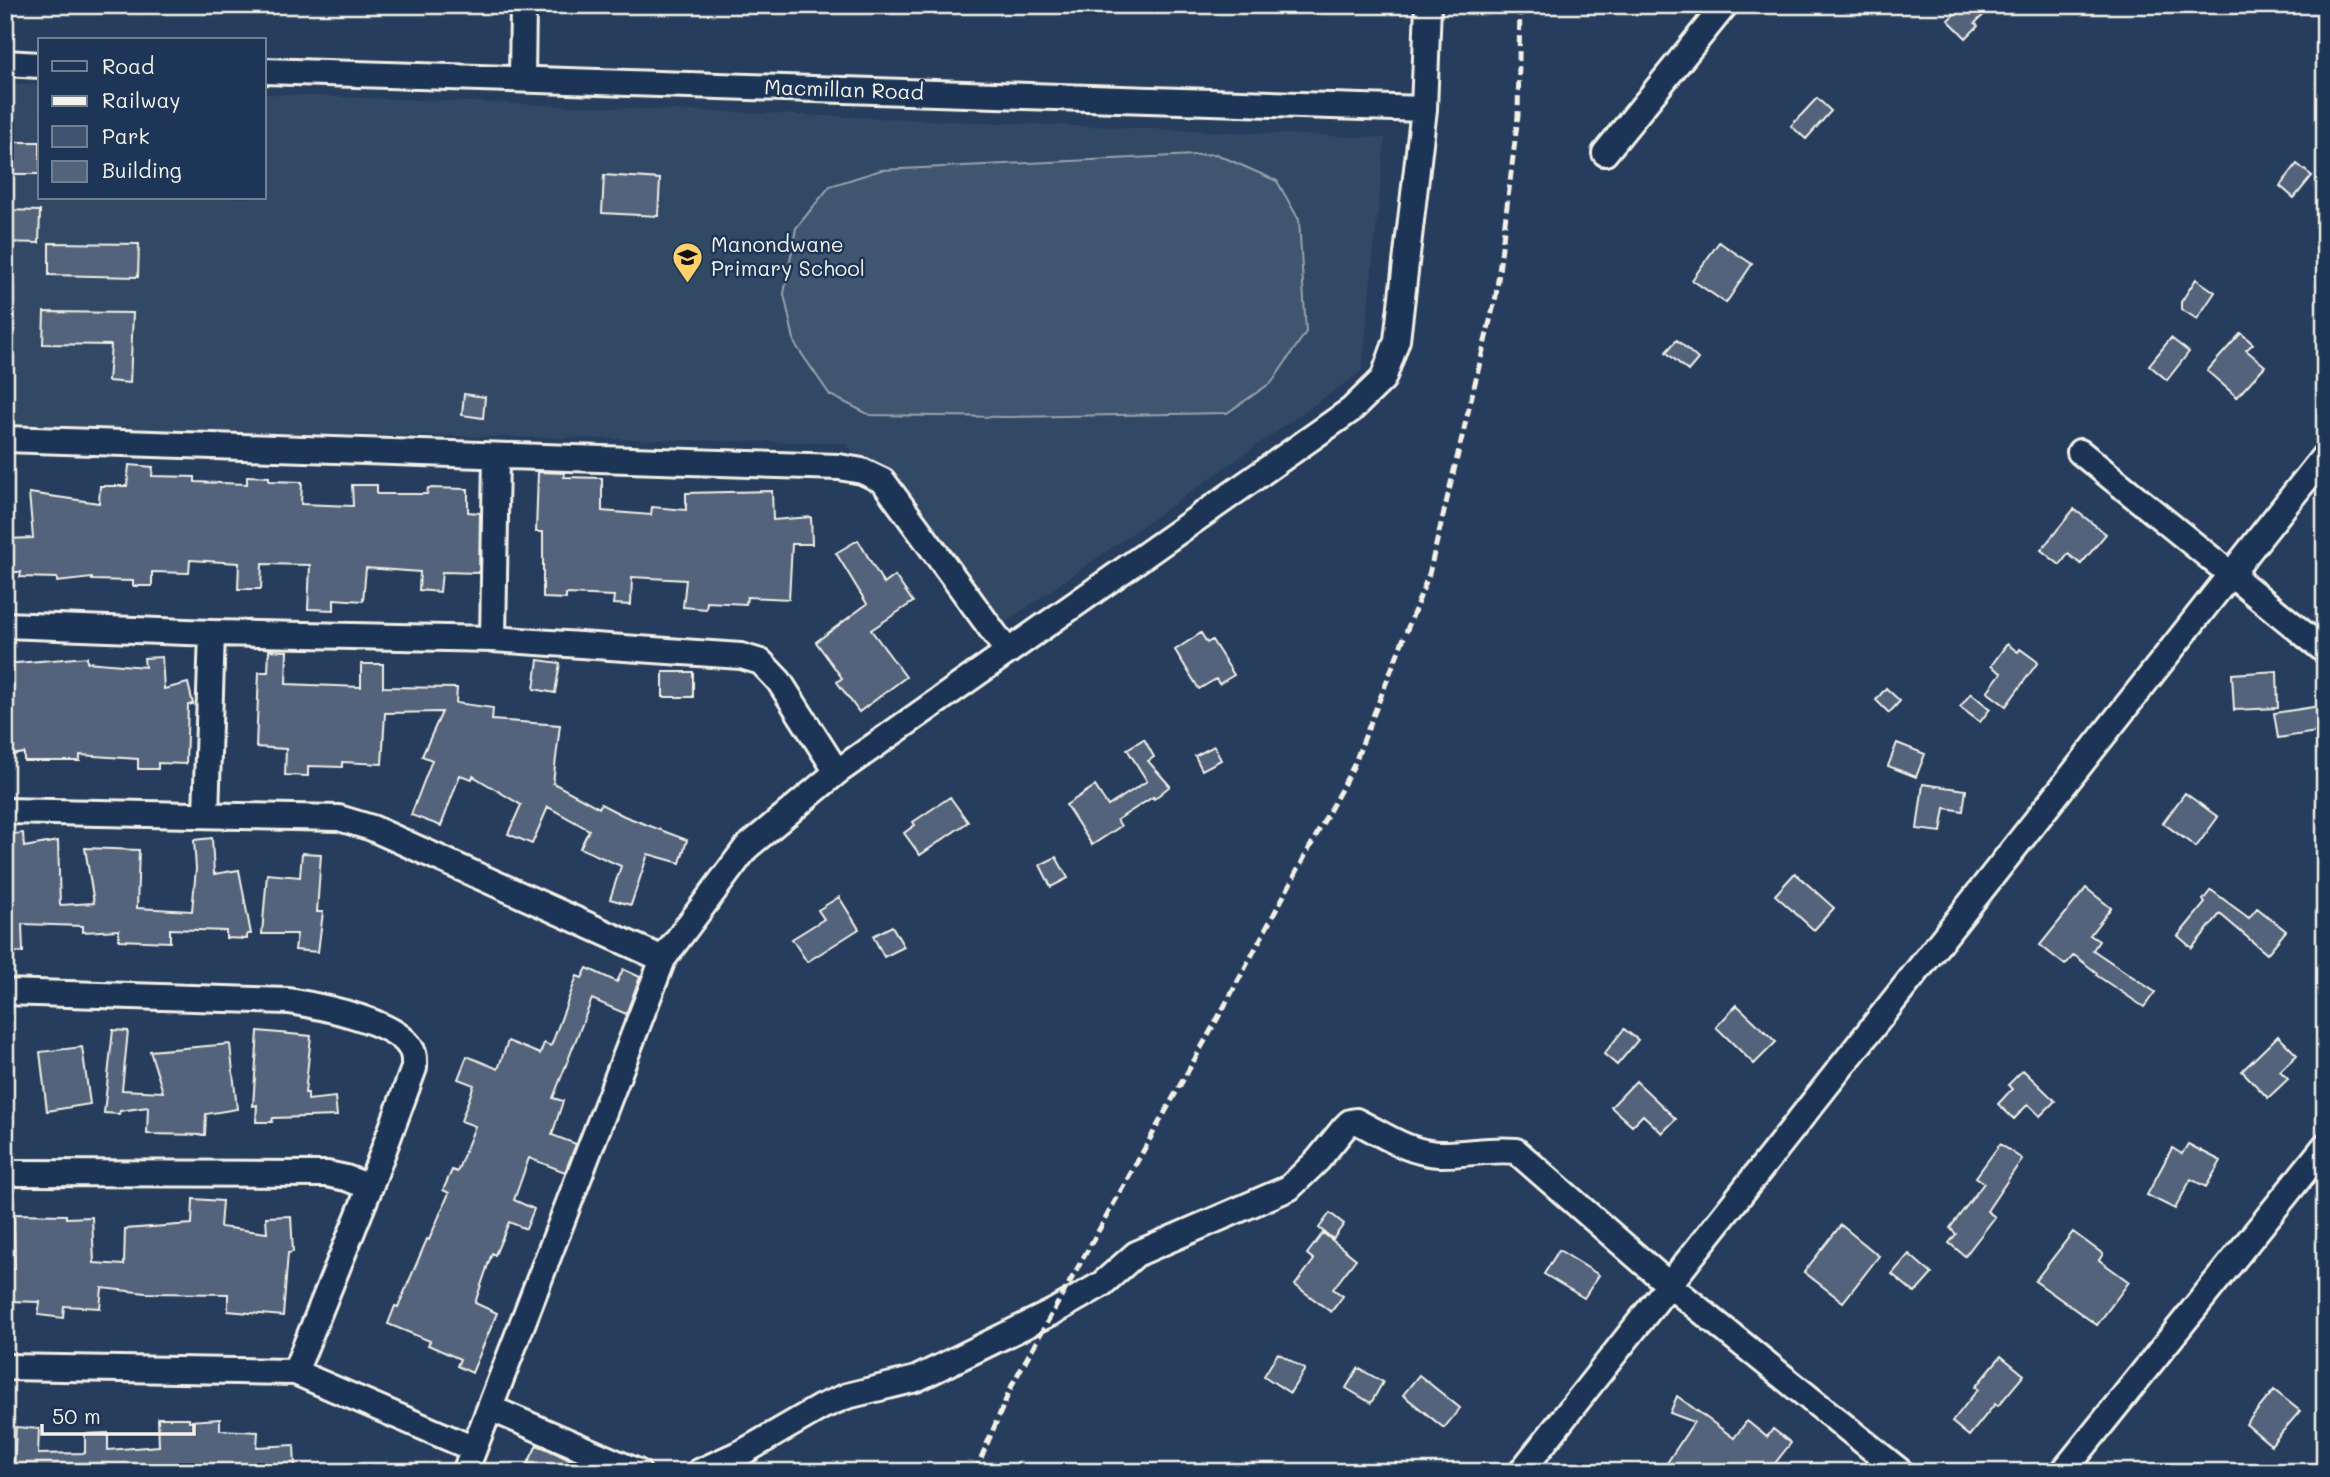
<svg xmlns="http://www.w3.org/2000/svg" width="2330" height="1477" font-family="Mali,sans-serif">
  <rect width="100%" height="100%" fill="#263d5d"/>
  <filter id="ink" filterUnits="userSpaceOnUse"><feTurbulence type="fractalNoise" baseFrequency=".0143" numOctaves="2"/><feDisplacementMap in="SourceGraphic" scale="14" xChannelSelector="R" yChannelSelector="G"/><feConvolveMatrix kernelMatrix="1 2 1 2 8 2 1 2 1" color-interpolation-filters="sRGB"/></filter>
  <g filter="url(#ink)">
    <path fill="#334966" d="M5 83 40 85V198H264V94L1385 138 1362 371 999 627 846 443 5 428Z"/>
    <path fill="#40546f" stroke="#9aa2ac" stroke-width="2" d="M1216 154 1277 181 1299 220 1306 332 1272 382 1227 413 1007 417 870 415 830 395 795 344 784 294 796 228 830 186 881 170Z"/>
    <path fill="#52647b" stroke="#f4f1e8" stroke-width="2" d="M1964 5H1994L1975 23 1978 26 1966 38 1948 20Z
      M1817 98 1831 111 1806 139 1791 126Z
      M5 142H40V174H5Z
      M2297 164 2312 176 2294 198 2280 186Z
      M604 175 660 179 658 216 602 213Z
      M5 210 40 211 39 243 5 242Z
      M1719 242 1752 264 1726 303 1692 280Z
      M49 243 139 244 138 277 49 275Z
      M2196 279 2215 292 2197 319 2181 309V302Z
      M44 312 133 313 130 383 108 381 111 345 43 344Z
      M2241 333 2253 344 2246 350 2265 366 2237 397 2207 371Z
      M2171 338 2189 352 2167 380 2149 365Z
      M1677 340 1698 359 1688 371 1666 352Z
      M464 394 485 397 483 418 462 415Z
      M129 465 153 467 152 476 195 477V482L247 484V476L269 477V481L302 482 301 504 353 506 352 485H377V494H427L428 488 468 489V512L480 513 479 573 442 572 440 592 419 590 420 572 366 568 363 601 334 599V610L308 609 310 565 262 564 261 589H238L239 563 190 560 189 573 152 572V586H133V581L92 580V578L57 582V578L20 577 21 572H5V539L33 538 29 493 99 503 100 486H127Z
      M538 472 565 473 564 477 602 478V511L651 515 652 507 686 510V493L772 491 773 520 811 517 812 544H792L789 599 747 597 746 604 707 602 706 609 683 607 686 580 632 577 631 605 613 604 614 596 566 594V599L543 598V532H536Z
      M2074 509 2106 534 2081 564 2068 554 2060 565 2041 550Z
      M858 540 884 584 895 576 913 602 871 630 906 677 859 712 837 682 842 678 816 642 867 604 836 553Z
      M1201 633 1207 643 1212 640 1234 675 1219 684 1216 679 1199 689 1175 650Z
      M2007 644 2018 652 2020 649 2038 662 2006 706 1987 692 2001 673 1991 666Z
      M269 650 287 651 286 684 361 687V664H383V687L457 688 456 703 493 708 492 720 560 725 553 783 599 808 601 804 624 816 687 840 680 863 648 854 631 905 610 899 621 866 580 848 589 830 548 807 532 844 508 834 521 805 473 776 472 779 460 775 441 826 411 815 432 760 422 756 442 712 385 713 382 764 342 762V767L308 766V776L285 775 286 749 256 747 259 672H268Z
      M87 657V662L145 667 144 658 162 657 164 689 188 683 193 704 188 705 186 764 158 763V769H138V759L80 755V761H24V753L5 756V664Z
      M538 660 560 663 555 693 534 689Z
      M2277 671 2278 708 2234 710 2232 674Z
      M663 672H693V697H663Z
      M1886 688 1900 701 1889 713 1876 700Z
      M1971 693 1990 709 1980 722 1960 707Z
      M2320 706 2323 731 2278 738 2274 713Z
      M1144 739 1154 757 1148 761 1170 786 1154 799 1153 797 1117 820 1121 826 1092 845 1066 805 1095 786 1108 806 1147 781 1127 749Z
      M1897 743 1925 754 1916 777 1888 766Z
      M1214 746 1221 760 1202 770 1195 756Z
      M1923 784 1966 790 1963 811 1945 808 1941 832 1917 829Z
      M2185 793 2218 817 2196 847 2163 823Z
      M950 797 968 822 920 855 904 833 915 825 913 822Z
      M23 833 24 847 58 841 60 905 94 903 85 848 139 850 137 908 192 911 196 869 194 840 212 838 214 874 239 870 251 934H247V939L226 938V931L170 929V942L119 940V930L83 932V926L22 924 23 952 5 953V835Z
      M302 853 321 854 317 912H323L318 952 295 950 297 934H262L267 874 300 877Z
      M1056 857 1068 878 1051 887 1040 865Z
      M1795 873 1834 908 1814 930 1775 895Z
      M2086 888 2111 908 2090 935 2099 941 2093 950 2155 992 2144 1007 2096 975 2097 973 2074 955 2065 965 2040 945Z
      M2211 890 2249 918 2257 908 2286 931 2267 954 2220 914 2192 948 2178 936 2205 903 2203 900Z
      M839 897 859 929 807 962 792 939 824 919 818 910Z
      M892 926 904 947 884 957 873 936Z
      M587 968 617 982 623 969 640 977 626 1014 592 999 553 1098 563 1101 552 1135 576 1144 565 1172 529 1158 514 1200 534 1209 526 1229 509 1222 495 1255 492 1253 475 1303 497 1313 472 1373 457 1366 460 1359 428 1345 430 1341 388 1324 395 1306 398 1307 427 1239 429 1240 449 1193 443 1190 452 1170 457 1172 475 1126 461 1121 474 1085 458 1079 467 1056 498 1069 508 1041 540 1054 544 1043 551 1046 577 976 582 978Z
      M1737 1005 1776 1042 1754 1064 1716 1027Z
      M1624 1029 1638 1040 1617 1065 1604 1054Z
      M113 1030 128 1031 122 1090 163 1092 150 1051 230 1044 237 1109 206 1114 205 1135 147 1134 148 1107 120 1111 119 1114 104 1113Z
      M258 1031 311 1036 305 1093H308V1100L335 1097 337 1116 273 1118 272 1122H256L257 1105 253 1106Z
      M2278 1036 2297 1055 2280 1071 2288 1079 2268 1098 2242 1071Z
      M82 1047 90 1104 47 1111 40 1052Z
      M2023 1070 2055 1101 2040 1116 2028 1104 2014 1119 1998 1104 2012 1089 2008 1085Z
      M1636 1081 1676 1119 1662 1133 1643 1115 1632 1126 1611 1107Z
      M2000 1144 2022 1159 1987 1211 1995 1217 1965 1256 1949 1243 1956 1234 1950 1228 1984 1183 1976 1177Z
      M2188 1144 2221 1161 2206 1187 2191 1179 2175 1209 2147 1195 2172 1148 2182 1154Z
      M193 1199 222 1201 220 1227 267 1233 266 1217 291 1216 293 1252 288 1253 283 1316 228 1311V1294L146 1293 102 1288 100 1308 64 1306 63 1318 38 1315 40 1302 10 1301 11 1269H15L14 1214 66 1215V1218L92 1217 94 1263 124 1265 125 1229 192 1224Z
      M1330 1213 1344 1224 1333 1239 1319 1228Z
      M1841 1225 1879 1256 1843 1302 1804 1272Z
      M2073 1232 2103 1254 2099 1260 2129 1282 2097 1325 2035 1281Z
      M1323 1233 1356 1259 1333 1289 1343 1296 1331 1312 1295 1285 1314 1260 1307 1254Z
      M1559 1250 1599 1275 1584 1298 1544 1274Z
      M1909 1254 1932 1274 1915 1293 1892 1274Z
      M1278 1353 1305 1369 1290 1393 1264 1376Z
      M2001 1356 2024 1375 1998 1406 1995 1404 1969 1436 1952 1422 1978 1389 1975 1387Z
      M1358 1368 1383 1382 1371 1403 1346 1388Z
      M1419 1375 1460 1408 1444 1428 1403 1395Z
      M2274 1390 2300 1411 2271 1445 2246 1424Z
      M1677 1396 1734 1438 1747 1421 1767 1437 1773 1429 1791 1443 1768 1472H1732L1722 1464 1716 1472H1661L1694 1422 1670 1413Z
      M158 1418H189V1421L220 1419V1430L258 1432 257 1447 294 1445 295 1468 255 1471 236 1470V1467L193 1468V1472H14L16 1427 39 1429 38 1454 85 1453V1434L108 1433V1450L159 1446Z
      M537 1445 547 1449 595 1472H541L527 1465Z"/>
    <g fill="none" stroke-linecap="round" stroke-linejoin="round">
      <defs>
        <path id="minor" d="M5 63 40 65
          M264 71 1424 109
          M522 79 523 5
          M1605 153 1725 5
          M5 439 839 467 862 471 883 481 1008 652
          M2080 452 2325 651
          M5 625 212 633 493 639 741 656 761 662 779 681 837 772
          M493 639 496 456
          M5 811 339 818 372 828 663 959
          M206 814 212 633
          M5 992 289 1001C319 1006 393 1020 410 1047 415 1054 414 1060 414 1068L370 1187 295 1372
          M5 1173 327 1174 346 1178 370 1187
          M5 1367 295 1372 474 1449
          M490 1408 638 1472
          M465 1472 663 959 746 848 837 772 1351 410 1383 379 1397 340 1424 109 1428 5
          M699 1472 745 1451 821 1407 847 1396 916 1379 1053 1312 1102 1284 1136 1254 1289 1188 1318 1160 1344 1128 1350 1122 1356 1121C1383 1134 1406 1152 1438 1154 1464 1155 1489 1148 1516 1151L1668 1284 1901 1472
          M1521 1472 2325 455
          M2063 1472 2325 1146"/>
      </defs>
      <use href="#minor" stroke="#f4f1e8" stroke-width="30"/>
      <use href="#minor" stroke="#1d3557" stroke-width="24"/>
      <path stroke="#f4f1e8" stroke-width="5" stroke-dasharray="10 5" stroke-linecap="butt" d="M975 1472 1013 1383 1224 1007 1353 767 1429 574 1496 296 1518 116 1520 5"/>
    </g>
  </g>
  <defs>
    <symbol id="school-pin" viewBox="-11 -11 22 30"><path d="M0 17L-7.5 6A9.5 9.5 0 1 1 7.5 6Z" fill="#ffd166" stroke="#1d3557"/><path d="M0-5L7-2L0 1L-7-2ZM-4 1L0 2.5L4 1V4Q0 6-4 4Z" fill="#111"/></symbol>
  </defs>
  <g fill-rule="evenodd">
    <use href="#school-pin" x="670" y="240" width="35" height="47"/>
  </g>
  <g text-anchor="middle" stroke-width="5" stroke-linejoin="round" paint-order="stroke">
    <g font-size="21" fill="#f4f1e8" stroke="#1d3557">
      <text transform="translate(844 90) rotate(2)" y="7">Macmillan Road</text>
    </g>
    <g font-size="21" fill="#f4f1e8" stroke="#1d3557" text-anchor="start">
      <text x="711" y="252">Manondwane<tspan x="711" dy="24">Primary School</tspan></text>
    </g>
  </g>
  <rect width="2330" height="1477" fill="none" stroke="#1d3557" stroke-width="28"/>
  <rect x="14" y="14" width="2302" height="1449" fill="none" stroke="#f4f1e8" stroke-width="2.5" filter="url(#ink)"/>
  <rect x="38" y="38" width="228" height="161" fill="#1d3557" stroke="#738091" stroke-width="2"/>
  <rect x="52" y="61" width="35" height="10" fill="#1d3557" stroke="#738091" stroke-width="2"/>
  <text x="102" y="74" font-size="21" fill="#f4f1e8">Road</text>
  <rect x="52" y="96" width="35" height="10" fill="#f4f1e8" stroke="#738091" stroke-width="2"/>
  <text x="102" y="108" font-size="21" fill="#f4f1e8">Railway</text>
  <rect x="52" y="126" width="35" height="21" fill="#40546f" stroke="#738091" stroke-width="2"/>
  <text x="102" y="144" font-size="21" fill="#f4f1e8">Park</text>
  <rect x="52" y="161" width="35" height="21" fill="#52647b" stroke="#738091" stroke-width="2"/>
  <text x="102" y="178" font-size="21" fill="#f4f1e8">Building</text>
  <path d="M42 1424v10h152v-10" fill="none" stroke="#f4f1e8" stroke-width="3.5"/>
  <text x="52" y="1424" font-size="21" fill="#f4f1e8" stroke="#1d3557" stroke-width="5" paint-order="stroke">50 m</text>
</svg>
